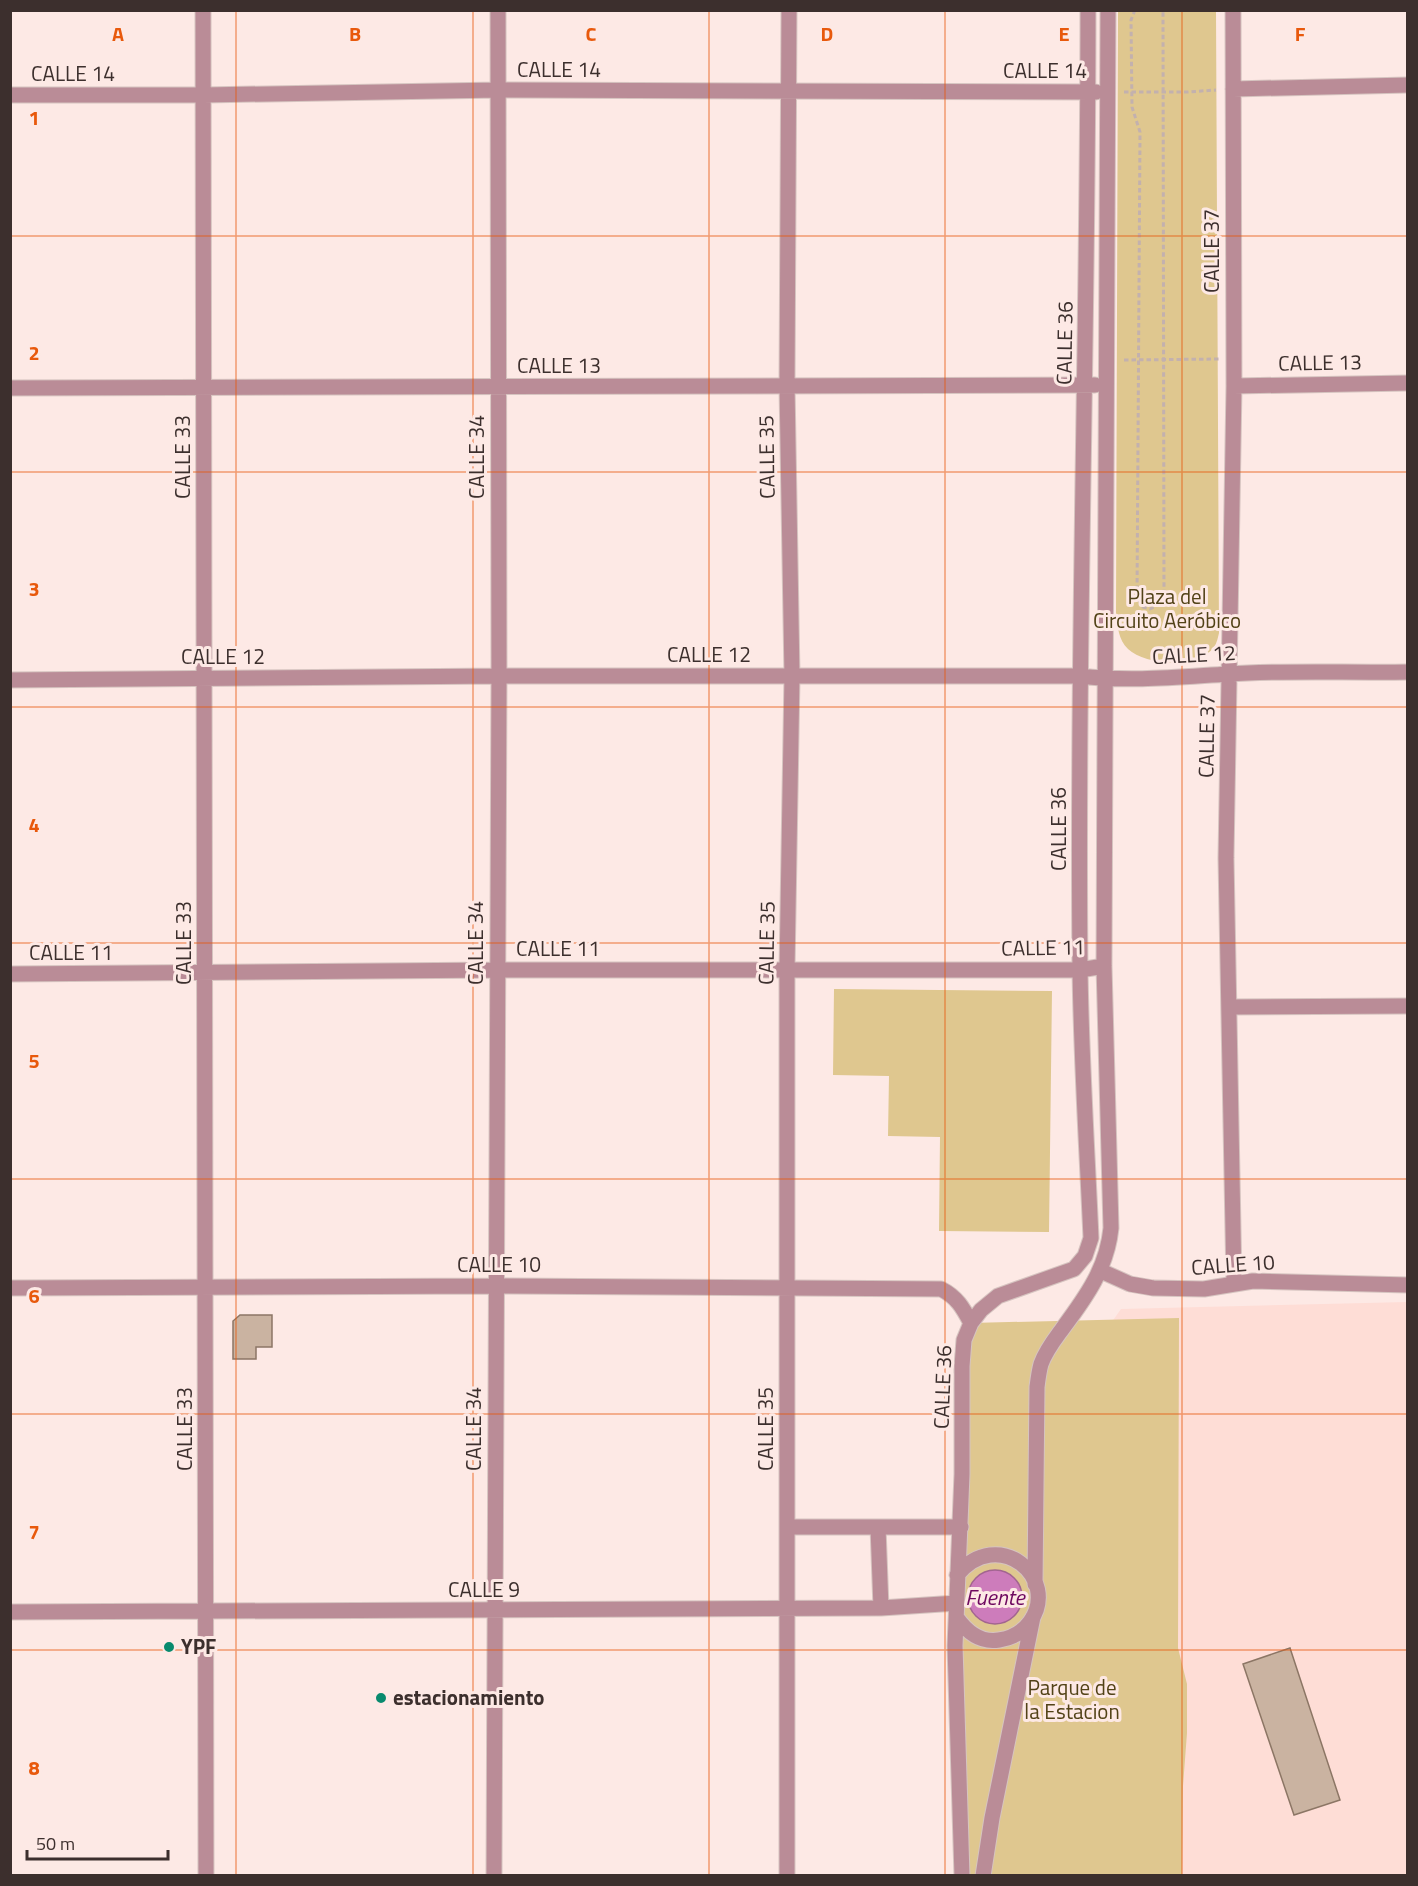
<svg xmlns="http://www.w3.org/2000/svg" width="1418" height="1886" font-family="'Titillium Web',sans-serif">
  <rect width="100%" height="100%" fill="#fde9e5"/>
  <path fill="#feddd6" d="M1407 1302V1875L1031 1876 1080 1367 1121 1309Z"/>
  <path fill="#dfc78f" d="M1118 11H1216L1219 633C1218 637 1217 643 1214 647 1199 669 1146 666 1128 649 1118 639 1118 627 1116 614Z
    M834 989 1052 991 1049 1232 939 1231 940 1137 888 1136 889 1076 833 1075Z
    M1179 1318 1178 1648 1187 1684V1733L1183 1786 1182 1875 962 1876 955 1646 971 1323Z"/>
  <path fill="#cd7cbb" stroke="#a26590" stroke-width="1.5" d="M968 1597a27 27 0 1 1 54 0a27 27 0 1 1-54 0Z"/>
  <path fill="#cab3a1" stroke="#8c7665" stroke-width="1.5" d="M240 1315H272V1347H256V1359H233V1321Z
    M1290 1648 1340 1800 1294 1815 1243 1664Z"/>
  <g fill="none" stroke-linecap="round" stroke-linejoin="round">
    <defs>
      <path id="minor" d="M203 10 206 1876
        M1233 10 1234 386 1226 858 1234 1283
        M1233 89 1408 85
        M10 95H204L498 90 1096 92
        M1234 386 1408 383
        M10 388 1095 385
        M10 680 499 676H1080C1130 682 1178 677 1228 674 1287 670 1348 673 1408 672
        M10 974 496 970H1080L1104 966
        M1229 1007 1408 1006
        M1101 1271 1130 1284 1153 1288 1204 1289 1253 1281 1408 1285
        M10 1288 495 1286 941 1289C957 1297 963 1308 971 1323
        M787 1527H961
        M878 1527 881 1608
        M1035 1584 1037 1387C1038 1379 1039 1371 1041 1364 1046 1350 1055 1339 1063 1328 1086 1297 1107 1268 1111 1228L1104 966 1108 10
        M10 1612 881 1608 957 1603
        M957 1618C967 1632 981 1643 999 1640 1012 1638 1022 1633 1030 1622 1061 1578 998 1525 957 1575
        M494 1876 499 676 498 10
        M787 1876V970L792 676 787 386 789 10
        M962 1876 955 1646 962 1474V1366L964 1340 971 1323 981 1310 998 1296 1074 1269 1085 1256 1091 1238C1087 1148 1081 1057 1080 967 1077 648 1088 329 1088 10
        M983 1876 992 1818 1033 1617"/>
    </defs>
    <use href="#minor" stroke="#d6c4c0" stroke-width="17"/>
    <path stroke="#c3b1ae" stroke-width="3" stroke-dasharray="4.5 3" stroke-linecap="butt" d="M1135 10 1131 20 1132 107 1140 132 1137 597 1143 607 1150 609 1160 604 1164 598 1163 10
      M1124 92H1187L1216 90
      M1124 360 1219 359"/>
    <use href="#minor" stroke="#ba8c97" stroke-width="15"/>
  </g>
  <path fill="none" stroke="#e8590c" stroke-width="1.5" stroke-opacity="0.55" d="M236 10V1876M473 10V1876M709 10V1876M945 10V1876M1182 10V1876M10 236H1408M10 472H1408M10 707H1408M10 943H1408M10 1179H1408M10 1414H1408M10 1650H1408"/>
  <g fill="#088a6e" stroke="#fde9e5" stroke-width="2">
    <circle cx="169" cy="1647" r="6"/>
    <circle cx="381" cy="1698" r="6"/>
  </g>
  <g text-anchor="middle" stroke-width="6" stroke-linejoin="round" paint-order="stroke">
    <g font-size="21" fill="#3c2f2d" stroke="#fde9e5">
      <text x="559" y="77">CALLE 14</text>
      <text x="1045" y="78">CALLE 14</text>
      <text x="73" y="81">CALLE 14</text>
      <text transform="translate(1212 251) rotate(-90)" y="7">CALLE 37</text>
      <text transform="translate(1065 343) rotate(-89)" y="7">CALLE 36</text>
      <text transform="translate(1320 363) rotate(-1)" y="7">CALLE 13</text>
      <text x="559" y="373">CALLE 13</text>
      <text transform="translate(183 457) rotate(-90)" y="7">CALLE 33</text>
      <text transform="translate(477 457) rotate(-90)" y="7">CALLE 34</text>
      <text transform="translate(767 457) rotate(-91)" y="7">CALLE 35</text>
      <text x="709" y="662">CALLE 12</text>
      <text transform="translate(1194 655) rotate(-3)" y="7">CALLE 12</text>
      <text x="223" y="664">CALLE 12</text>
      <text transform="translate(1207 736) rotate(-89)" y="7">CALLE 37</text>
      <text transform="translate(1059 829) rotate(-90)" y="7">CALLE 36</text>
      <text transform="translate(184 943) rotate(-90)" y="7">CALLE 33</text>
      <text transform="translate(476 943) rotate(-90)" y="7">CALLE 34</text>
      <text transform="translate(767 943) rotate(-89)" y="7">CALLE 35</text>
      <text transform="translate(1043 948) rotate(-1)" y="7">CALLE 11</text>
      <text x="558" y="956">CALLE 11</text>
      <text x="71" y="960">CALLE 11</text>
      <text x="499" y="1272">CALLE 10</text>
      <text transform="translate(1233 1265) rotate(-4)" y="7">CALLE 10</text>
      <text transform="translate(943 1387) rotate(-88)" y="7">CALLE 36</text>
      <text transform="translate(185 1429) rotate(-90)" y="7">CALLE 33</text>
      <text transform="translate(474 1429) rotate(-90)" y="7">CALLE 34</text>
      <text transform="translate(766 1429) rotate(-90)" y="7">CALLE 35</text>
      <text x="484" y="1597">CALLE 9</text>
    </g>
    <g font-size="21" fill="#524217" stroke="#fde9e5">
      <text x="1167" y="604">Plaza del<tspan x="1167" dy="24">Circuito Aeróbico</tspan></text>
      <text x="1072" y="1695">Parque de<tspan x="1072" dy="24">la Estacion</tspan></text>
    </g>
    <g font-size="21" font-weight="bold" fill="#3c2f2d" stroke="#fde9e5" text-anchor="start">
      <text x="181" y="1654">YPF</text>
      <text x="393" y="1705">estacionamiento</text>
    </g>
    <g font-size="22" font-style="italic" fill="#6f0a60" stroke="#fde9e5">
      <text x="995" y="1605">Fuente</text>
    </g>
  </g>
  <g font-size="20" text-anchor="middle" font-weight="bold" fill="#e8590c" stroke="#fde9e5" stroke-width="6" stroke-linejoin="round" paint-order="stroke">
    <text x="118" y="41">A</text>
    <text x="355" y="41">B</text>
    <text x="591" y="41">C</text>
    <text x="827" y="41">D</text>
    <text x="1064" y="41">E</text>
    <text x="1300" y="41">F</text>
    <text x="34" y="125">1</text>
    <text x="34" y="360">2</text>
    <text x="34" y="596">3</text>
    <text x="34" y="832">4</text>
    <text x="34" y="1068">5</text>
    <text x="34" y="1303">6</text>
    <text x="34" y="1539">7</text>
    <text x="34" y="1775">8</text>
  </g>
  <rect width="1418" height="1886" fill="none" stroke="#3c2f2d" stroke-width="24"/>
  <path d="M27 1850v9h141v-9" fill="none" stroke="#3c2f2d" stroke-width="3"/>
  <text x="36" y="1850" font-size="18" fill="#3c2f2d" stroke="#fde9e5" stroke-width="4.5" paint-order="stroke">50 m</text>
</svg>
